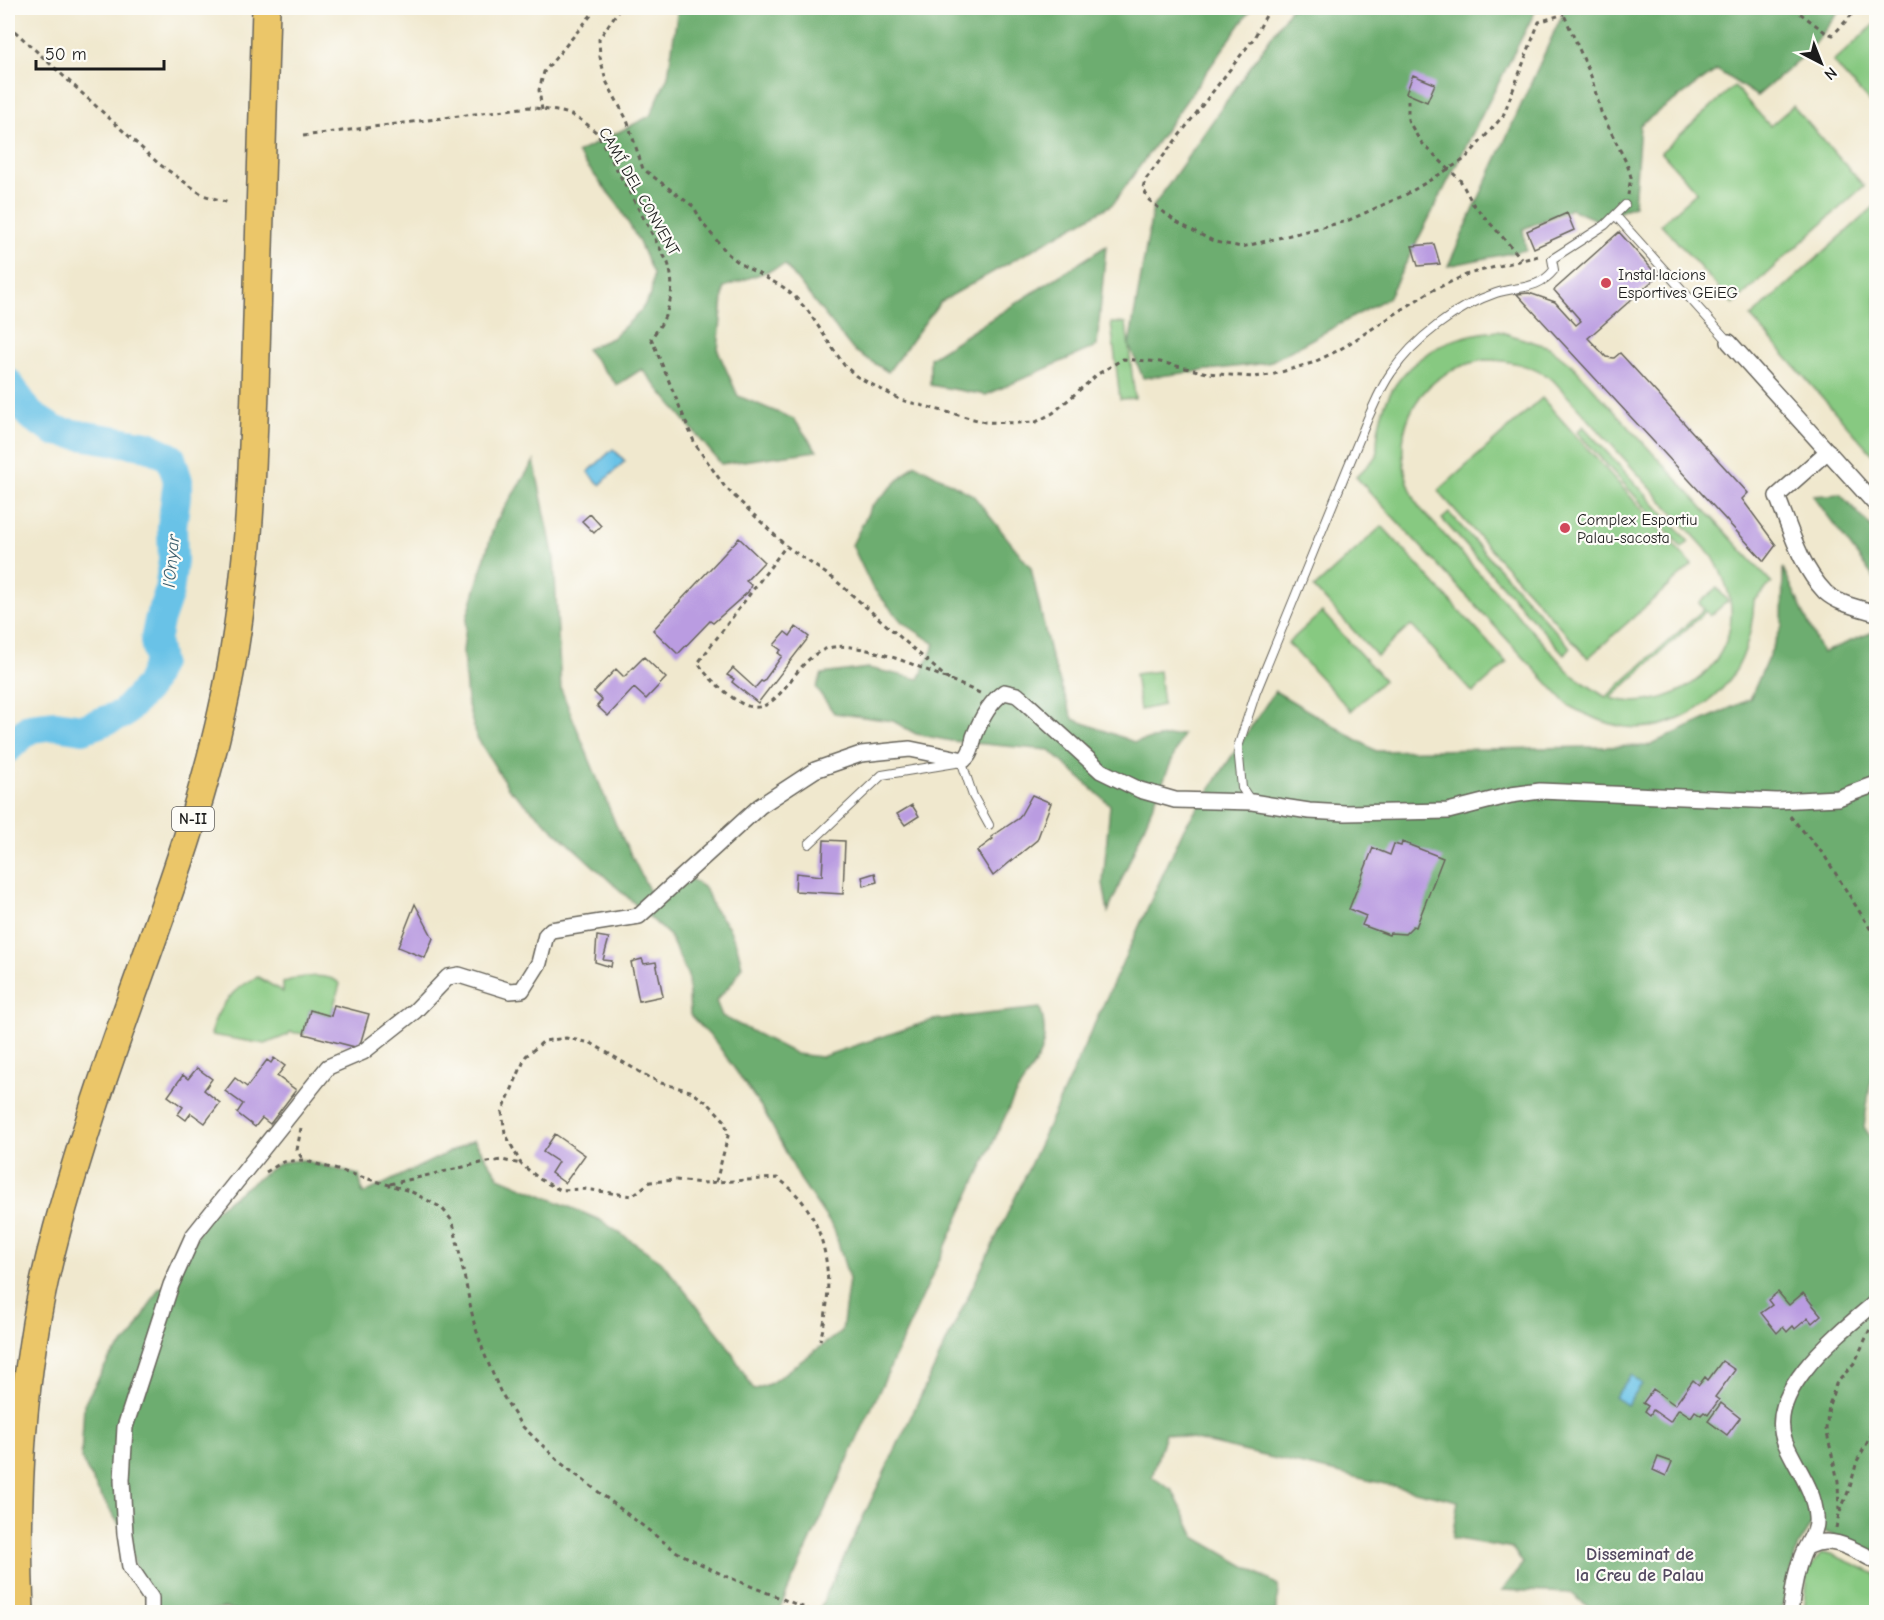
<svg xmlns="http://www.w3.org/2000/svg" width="1884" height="1620" font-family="'Comic Neue',sans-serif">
  <rect width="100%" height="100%" fill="#fdfcf7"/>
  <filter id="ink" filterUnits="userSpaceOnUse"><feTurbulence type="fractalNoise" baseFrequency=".0167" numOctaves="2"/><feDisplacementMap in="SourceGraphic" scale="12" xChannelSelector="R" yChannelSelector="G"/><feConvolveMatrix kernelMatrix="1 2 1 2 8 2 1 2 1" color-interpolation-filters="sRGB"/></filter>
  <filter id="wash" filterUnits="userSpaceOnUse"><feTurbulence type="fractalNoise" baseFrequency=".008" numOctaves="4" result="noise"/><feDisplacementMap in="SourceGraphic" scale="24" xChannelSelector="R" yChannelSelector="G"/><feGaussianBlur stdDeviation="1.35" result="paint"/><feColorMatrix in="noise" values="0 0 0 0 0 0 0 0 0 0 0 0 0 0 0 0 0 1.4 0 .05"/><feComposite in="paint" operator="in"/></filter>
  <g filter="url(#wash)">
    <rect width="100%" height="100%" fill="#f0e8ce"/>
    <path fill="#87c981" stroke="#52724e" stroke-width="1.5" fill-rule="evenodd" d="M1876 23V109L1833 62Z
      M1734 86 1770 126 1793 106 1864 186 1733 304 1661 224 1697 192 1661 152Z
      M1876 205V458L1751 317Z
      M1111 323H1126L1135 398 1120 399Z
      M1498 331 1549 347 1572 365 1772 583 1754 600C1753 617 1751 634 1745 650 1729 698 1676 733 1625 727 1605 724 1586 715 1569 706L1356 477 1377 456C1374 381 1428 336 1498 331ZM1484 360C1510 360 1531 365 1553 380L1713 557C1722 573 1730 590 1731 609 1734 671 1666 715 1611 698L1706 611 1710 616 1728 601 1717 588 1699 603 1704 609 1606 697 1604 696 1572 675 1419 507C1382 443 1410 373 1484 360Z
      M1542 398 1692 565 1588 658 1438 491Z
      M1583 426 1689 542 1682 548 1577 432Z
      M1449 513 1571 648 1564 654 1442 519Z
      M1382 526 1507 663 1473 693 1411 625 1377 656 1314 588Z
      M1322 612 1384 680 1351 711 1288 643Z
      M1159 671 1163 705 1140 710 1135 674Z
      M258 977 283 992V983C296 976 329 972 340 984L331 1016 310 1010 304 1034 290 1032 288 1035 265 1044 211 1035C214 1011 235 985 258 977Z
      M1821 1554H1831L1876 1574V1612H1804L1808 1570Z"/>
    <path fill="#6dad6f" stroke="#446446" stroke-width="1.5" d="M678 8H1252L1113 204 940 302 888 372 853 350 785 265 724 287 718 351 738 396 794 419 817 451 721 464 642 369 617 385 586 349 612 338 640 312 651 295 653 274 638 240 618 205 577 153 650 116 668 76Z
      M1291 8H1537L1388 298 1268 363 1143 378 1129 345 1153 207Z
      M1565 8H1842L1807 53 1757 96 1717 70 1640 125 1634 206 1596 220 1571 209 1523 229 1526 250 1448 266Z
      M1106 246 1097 346 986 395 930 385V358Z
      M534 461 554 558 561 689 616 825 655 902 685 875 706 889 713 908 728 926 737 946 742 966 732 983 716 1001 722 1016 796 1054 821 1057 932 1020 1040 1008C1053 1047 1035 1063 1015 1095L778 1612H245L224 1608 199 1612H151L125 1534 98 1491 81 1458 84 1404 109 1359 132 1336 159 1288 171 1285 207 1216 275 1166 283 1162 303 1160 359 1175 363 1194 474 1140 499 1177 600 1220 661 1261 724 1340 754 1390 771 1383 842 1331 849 1279 834 1229 800 1179 764 1111 715 1041 690 1015 688 976 669 935 509 789 476 736 467 701 463 651 467 617 495 523Z
      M915 464 973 495 1031 568 1051 657 1073 719 1134 742 1183 734 1108 912 1103 883 1110 805 1049 750 951 741 916 734 893 721 834 713 816 688 822 674 868 668 919 679 935 644 902 622 872 587 852 545 871 507Z
      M1840 494 1876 532V581L1813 496Z
      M1783 568 1822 653 1873 632 1876 601V1067L1872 1072 1864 1127 1876 1145V1553L1810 1526 1798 1545 1781 1612H1595L1571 1593 1502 1590 1523 1564 1513 1549 1452 1538 1458 1501 1165 1433 1152 1477 1173 1491 1195 1537 1278 1585 1277 1612H818L1020 1187 1184 828 1275 691 1376 751 1647 746 1750 699 1782 626Z"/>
    <path fill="#69c2e7" stroke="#426f82" stroke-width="1.5" d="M613 449 625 461 600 485 588 472Z
      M1631 1375 1642 1384 1627 1405 1615 1397Z"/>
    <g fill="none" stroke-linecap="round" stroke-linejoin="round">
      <path stroke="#69c2e7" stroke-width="30" d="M8 383 30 415 55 431 148 446 171 458 178 481 172 526 173 560 169 592 159 621 155 641 159 662 148 687 123 714 83 729 56 725 30 728 8 748"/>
    </g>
    <g id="blocks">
      <path fill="#ba9ce1" d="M1413 75 1435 84 1427 102 1406 93Z
        M1567 213 1574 230 1534 248 1527 231Z
        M1619 232 1658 276 1588 338 1606 357 1614 358 1620 353 1748 493 1742 499 1776 545 1764 561 1517 294 1529 293 1555 302 1576 325 1581 321 1554 290Z
        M1434 244 1440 264 1418 266 1412 246Z
        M590 514 601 526 594 533 582 521Z
        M739 538 764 562 746 581 751 585 748 592 713 623 710 621 678 654 653 630Z
        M796 627 809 637 758 703 732 682 734 679 727 675 733 668 755 688 761 681 763 682 782 656 778 653 781 650 774 645 785 632 790 636Z
        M644 657 666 678 646 699 634 688 608 716 597 706 602 700 594 692 616 669 624 677Z
        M1032 795 1051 803 1037 840 993 876 977 851 993 839 991 837 1019 818Z
        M912 805 919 816 905 825 897 814Z
        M824 840 845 841 843 894 795 891 796 873 822 876Z
        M1402 842 1443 858 1416 927 1413 926 1405 934 1390 933 1389 935 1362 925 1366 916 1349 909 1373 848 1390 855 1394 844 1401 846Z
        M875 873 877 882 864 886 862 877Z
        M415 904 433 938 425 958 398 947Z
        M597 936 609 938 603 960 612 961 611 967 595 962Z
        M642 959 644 964 656 962 663 996 639 1001 631 962Z
        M334 1005 369 1014 359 1048 304 1034 310 1010 331 1016Z
        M274 1058 285 1066 277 1076 296 1090 270 1124 262 1118 255 1127 237 1113 243 1104 225 1091 235 1078 247 1087 267 1060 271 1063Z
        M197 1068 212 1079 204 1090 220 1103 205 1123 191 1113 186 1120 178 1114 183 1107 168 1096 183 1075 188 1079Z
        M555 1134 585 1155 565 1183 551 1173 558 1162 543 1152Z
        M1778 1292 1789 1305 1803 1293 1821 1315 1812 1323 1808 1318 1795 1329 1793 1326 1787 1332 1783 1327 1777 1333 1761 1313 1772 1305 1768 1300Z
        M1722 1361 1735 1370 1715 1397 1719 1400 1708 1415 1704 1412 1701 1415 1695 1411 1691 1417 1679 1409 1670 1422 1653 1410 1650 1415 1645 1411 1648 1406 1643 1403 1653 1389 1675 1405 1693 1380 1699 1385 1705 1377 1708 1380Z
        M1721 1403 1740 1418 1727 1435 1708 1421Z
        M1658 1457 1672 1462 1666 1476 1653 1470Z"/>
    </g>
  </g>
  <g filter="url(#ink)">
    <use href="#blocks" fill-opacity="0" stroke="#66635a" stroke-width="1.5"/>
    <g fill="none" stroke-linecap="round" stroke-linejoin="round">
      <defs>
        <path id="lane" d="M1615 215 1729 342
          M962 763 973 796 989 825
          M1251 801 1242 788 1238 747 1256 692 1368 418C1375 403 1381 387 1391 373 1414 339 1457 306 1496 293 1519 286 1538 290 1554 270L1552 259 1605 225 1625 205
          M809 844 882 775 962 762"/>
        <path id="street" d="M1729 342 1876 505
          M1828 451 1777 496C1790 528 1800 566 1825 592 1838 604 1860 608 1876 613
          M1809 1546C1833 1534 1855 1551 1876 1561
          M151 1612V1598L130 1567 125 1534 122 1480 125 1427 171 1285 193 1236 328 1067 363 1052 415 1011 448 977 459 975 510 991 522 990 539 963 546 935 551 930 639 916 760 806 815 770 861 754 910 749 964 760C971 754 972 746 974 737 980 721 990 702 1004 692L1017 695 1024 701 1101 771 1140 790 1175 800 1252 802 1309 811 1345 813 1448 811 1511 795 1540 791 1777 801 1838 798 1876 784
          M1790 1612C1793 1595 1794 1576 1801 1559 1805 1545 1818 1533 1816 1517 1814 1488 1796 1468 1785 1442 1764 1390 1842 1331 1876 1302"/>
        <path id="highway" d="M20 1612C16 1522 19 1431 33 1342 44 1267 67 1191 90 1119 133 983 191 852 222 712 249 594 253 473 256 353 259 238 263 123 266 8"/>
      </defs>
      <use href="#lane" stroke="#66635a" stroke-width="10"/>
      <use href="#street" stroke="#66635a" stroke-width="18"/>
      <use href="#highway" stroke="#66635a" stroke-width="30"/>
      <path stroke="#66635a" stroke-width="3" stroke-dasharray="4.5 4.5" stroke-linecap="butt" d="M620 8 599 39 600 57 606 81 627 120 643 169 694 207 703 224 728 254 742 265 783 287 795 297 808 311 844 365 856 376 901 400 985 422 1018 423 1036 422 1053 413 1098 374 1123 359 1160 362 1207 373 1253 377 1271 375 1312 363 1339 350 1431 291 1468 274 1542 255
        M1270 8 1254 38 1145 180 1143 188 1149 200 1176 222 1215 242 1242 247 1347 221 1407 194 1465 159 1503 116 1539 22 1564 14
        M1561 8 1591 76 1601 112 1627 164 1631 177 1628 195
        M1793 8 1825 32 1833 35 1858 8
        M8 25 159 164 203 195 229 203
        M1408 100V120L1420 141 1460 180 1473 204 1522 259
        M542 110 539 90 544 72 597 8
        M303 136 529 107C562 113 570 108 597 133L668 263C677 289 669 317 651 338L695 444 725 487 786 546
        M949 680 834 579 786 546 698 663C708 678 719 687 733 698 781 734 788 654 833 647 869 641 947 679 982 694
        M1790 816 1824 855 1876 938
        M8 984 9 982
        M301 1128 297 1150 303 1160
        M266 1172 283 1162 303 1160 410 1191 442 1208 453 1222 474 1323 484 1353 500 1391 521 1425 562 1464 677 1552 723 1575 815 1612
        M716 1182 728 1136 725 1121 708 1103 690 1091 661 1083 643 1074 591 1043 566 1038 544 1041 526 1056 502 1112 505 1133 521 1164 541 1180 560 1190 585 1189 632 1196 650 1182 676 1180 703 1183 777 1178C830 1213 836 1284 820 1340
        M390 1184 481 1163 502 1160 521 1164
        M1840 1512 1850 1487 1857 1461 1876 1427
        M1836 1528 1839 1514 1838 1481 1826 1429 1829 1405 1836 1384 1855 1362 1870 1329"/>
      <use href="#lane" stroke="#fff" stroke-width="8"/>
      <use href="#street" stroke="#fff" stroke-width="15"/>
      <use href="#highway" stroke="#ebc669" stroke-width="27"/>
    </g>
  </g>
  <g fill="#d1495b" stroke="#fdfcf7" stroke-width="2">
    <circle cx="1606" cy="283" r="6"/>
    <circle cx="1565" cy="528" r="6"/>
  </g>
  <g text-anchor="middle" stroke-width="4.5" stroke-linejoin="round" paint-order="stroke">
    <rect fill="#fdfcf7" stroke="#605f5e" stroke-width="1.5" x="172" y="807" width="42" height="24" rx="4.5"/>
    <g font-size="15" font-weight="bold" fill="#1c1c1c">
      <text x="193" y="824">N-II</text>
    </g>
    <g font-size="16" fill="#1c1c1c" stroke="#fdfcf7">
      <text transform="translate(640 191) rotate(60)" y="6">CAMÍ DEL CONVENT</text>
    </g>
    <g font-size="16" fill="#1c1c1c" stroke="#fdfcf7" text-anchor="start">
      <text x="1618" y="280">Instal·lacions<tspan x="1618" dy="18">Esportives GEiEG</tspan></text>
      <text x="1577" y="525">Complex Esportiu<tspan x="1577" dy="18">Palau-sacosta</tspan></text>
    </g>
    <g font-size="18" font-style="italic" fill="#3b5e6d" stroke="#fdfcf7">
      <text transform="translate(171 561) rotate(-85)" y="6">l'Onyar</text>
    </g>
    <g font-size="18" font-weight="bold" fill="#534961" stroke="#fdfcf7">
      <text x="1640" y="1560">Disseminat de<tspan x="1640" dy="21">la Creu de Palau</tspan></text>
    </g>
  </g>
  <rect width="1884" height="1620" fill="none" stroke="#fdfcf7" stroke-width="30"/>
  <g transform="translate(1821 63) rotate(138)" stroke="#fdfcf7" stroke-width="4.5" paint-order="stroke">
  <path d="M0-4.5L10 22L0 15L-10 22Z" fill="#1c1c1c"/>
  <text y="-9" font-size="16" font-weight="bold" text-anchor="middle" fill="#1c1c1c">N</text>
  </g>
  <path d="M36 60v9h128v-9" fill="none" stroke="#1c1c1c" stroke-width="3"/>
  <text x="45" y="60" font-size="18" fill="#1c1c1c" stroke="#fdfcf7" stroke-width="4.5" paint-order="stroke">50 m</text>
</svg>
